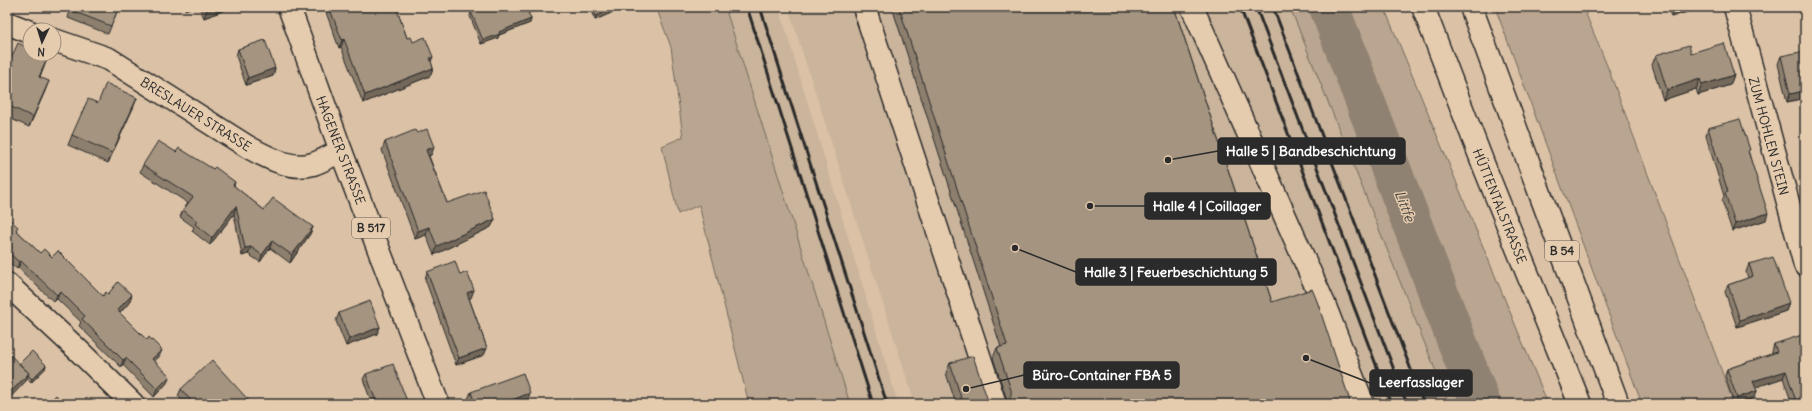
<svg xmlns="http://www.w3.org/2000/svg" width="1812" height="411" font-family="Delius,sans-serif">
  <rect width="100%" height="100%" fill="#dbc2a6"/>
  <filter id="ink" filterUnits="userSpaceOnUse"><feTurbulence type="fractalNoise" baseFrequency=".025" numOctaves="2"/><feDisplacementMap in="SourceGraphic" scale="8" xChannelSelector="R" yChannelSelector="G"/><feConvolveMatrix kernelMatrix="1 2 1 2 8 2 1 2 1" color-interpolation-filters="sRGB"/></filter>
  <g filter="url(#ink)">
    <path fill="#cab49b" d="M725 7H779L898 404H850Z
      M788 7H1290L1449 404H915Z"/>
    <path fill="#baa690" stroke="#72685e" d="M656 7H725L850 404H749L699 205 678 214 662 146 683 137 671 47Z
      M1290 7H1384L1548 404H1449Z
      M1495 7H1583L1608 68 1734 404H1642Z"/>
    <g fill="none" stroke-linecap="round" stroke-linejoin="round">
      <path stroke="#908272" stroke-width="40" d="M1329 7 1481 404"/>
      <defs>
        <path id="minor" d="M864 7 995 404
          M1192 7 1324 304 1363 404
          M1735 7 1805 265
          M7 23 30 32
          M54 40 109 59 248 147C267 157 291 171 313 164 322 161 332 155 341 151
          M7 284 78 350 133 404"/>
        <path id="major" d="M289 7 341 151 438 404"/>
        <path id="highway" d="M1423 7 1484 166 1580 404
          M1471 7 1618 404"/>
      </defs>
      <use href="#minor" stroke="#2b2b2b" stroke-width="25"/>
      <use href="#major" stroke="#2b2b2b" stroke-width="25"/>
      <use href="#highway" stroke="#2b2b2b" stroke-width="25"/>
      <use href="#minor" stroke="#e6ccae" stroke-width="22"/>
      <use href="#major" stroke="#e6ccae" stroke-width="22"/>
      <use href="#highway" stroke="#e6ccae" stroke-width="22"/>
      <path stroke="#2b2b2b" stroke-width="3" d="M747 7 873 404
        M760 7 887 404
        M1240 7 1391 404
        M1256 7 1407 404
        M1273 7 1424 404"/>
    </g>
    <path fill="#8d7f6e" stroke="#2b2b2b" d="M71 7H119L108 34 68 18Z
      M199 7H233L204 18Z
      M324 7H396L407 38 433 57 431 62 433 68 430 76 363 103 341 47 339 48Z
      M485 7H543L528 13 531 19 530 23 499 35 498 38 481 44 470 16 471 12Z
      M589 7H612L613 9 611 13 595 20Z
      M892 7H1174L1272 302 1007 403V400L993 358 997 348 1001 347Z
      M1668 7H1694L1693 10 1671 17Z
      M238 49 275 68 273 76 246 85 236 56Z
      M1691 53 1734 75 1730 85 1698 95 1696 89 1663 100 1652 65 1656 55Z
      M1781 56 1805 98 1787 102 1778 64Z
      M7 67H44L40 77 45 91 29 127 7 117Z
      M137 98 133 108 108 163 68 145 72 135 98 103Z
      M1708 128 1749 153 1766 220 1732 231 1722 201 1724 196 1706 136Z
      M417 133 434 147 431 155 429 156 447 203 495 219 491 227 434 255 426 235 415 239 382 150 385 142Z
      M176 152 213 169 235 182 234 186 264 210 313 227 310 234 290 263 270 248 260 262 248 254 242 256 234 214 210 245 192 231 194 227 180 217 183 210 188 203 140 172 143 165Z
      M7 210 10 220 17 231 40 253 52 257 103 296 108 294 129 303 120 313 159 357 155 361 167 383 154 397 123 365 121 367 79 326 81 322 57 299 54 302 18 268 17 269 7 261Z
      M1749 264 1789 303 1786 311 1737 327 1725 292 1728 285 1748 278 1746 272Z
      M427 272 460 275 471 298H469L487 348 484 355 456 365 425 279Z
      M339 313 380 327 377 334 346 346 336 321Z
      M1774 344 1805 404H1792L1783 378 1755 387 1757 391 1754 398 1737 404H1734L1725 376 1727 369 1772 354V352Z
      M950 363 987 398 991 403 992 404H956L946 373Z
      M19 364 46 365 45 369 31 383 27 379 26 381Z
      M366 374 408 404H372L363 379Z
      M181 389 252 404H185L178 396Z
      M471 392 528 400 518 404H470L468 399Z"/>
    <path fill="#73685a" stroke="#2b2b2b" d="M186 7H193L185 10Z
      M208 7H233L204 18Z
      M534 7H543L526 14 527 10Z
      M1681 7H1694L1693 10 1671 17 1674 9Z
      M613 9 611 13 595 20 596 16Z
      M531 19 530 23 499 35 498 38 481 44 483 40 499 32Z
      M344 39 341 47 339 48 342 40Z
      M48 57 36 87 39 77Z
      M275 68 273 76 246 85 248 78Z
      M433 68 430 76 363 103 365 95Z
      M1734 75 1730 85 1698 95 1702 85Z
      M1700 79 1696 89 1663 100 1667 90Z
      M49 81 45 91 29 127 33 117Z
      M1805 91V98L1787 102 1790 94Z
      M137 98 133 108 108 163 112 153Z
      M434 147 431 155 423 158 426 150Z
      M236 206 234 214 210 245 212 238Z
      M1768 213 1766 220 1732 231 1735 224Z
      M495 219 491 227 434 255 437 246Z
      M313 227 310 234 290 263 292 255Z
      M429 227 426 235 415 239 418 231Z
      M272 241 270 248 260 262 262 255Z
      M251 247 248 254 242 256 245 248Z
      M21 261 18 268 17 269 19 262Z
      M474 290 471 298 464 300 467 293Z
      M60 291 57 299 54 302 57 295Z
      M132 295 129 303 115 318 117 310Z
      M1789 303 1786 311 1737 327 1740 320Z
      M380 327 377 334 346 346 349 339Z
      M487 348 484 355 456 365 459 358Z
      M162 350 159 357 150 366 152 359Z
      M126 358 123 365 121 367 123 360Z
      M46 365 45 369 31 383 32 379Z
      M1786 371 1783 378 1751 389 1753 381Z
      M29 373 26 381 7 401V396Z
      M170 376 167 383 154 397 157 389Z
      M1757 391 1754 398 1737 404H1735L1737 398Z
      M530 393 528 400 518 404H510L512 400Z"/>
    <path fill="#a49480" stroke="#2b2b2b" d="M71 7H119L111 26 70 10Z
      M329 7H396L407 38 411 37 413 42 425 37 433 57 430 58 433 68 365 95 344 39 342 40Z
      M485 7H534L527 10 531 19 499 32 500 34 483 40 471 12Z
      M592 7H612L613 9 596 16Z
      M899 7H1174L1272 302 1312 289 1317 301 1351 404H1005L1008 402 1011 396V390L997 348 1007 345Z
      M1673 7H1681L1674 9Z
      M265 40 275 68 248 78 238 49Z
      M18 43 30 49V54H42L48 57 39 77 49 81 33 117 7 105V67Z
      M1724 43 1734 75 1702 85 1700 79 1667 90 1656 55 1689 45 1691 53Z
      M1805 51V91L1790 94 1781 56Z
      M106 83 137 98 112 153 72 135 88 99 98 103Z
      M1740 119 1750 150 1748 151 1768 213 1735 224 1725 193 1728 192 1708 128Z
      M427 129 434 147 426 150 447 203 484 190 495 219 437 246 429 227 418 231 385 142 415 130 417 133Z
      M158 141 176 152 179 148 213 169 215 167 235 182 233 185 264 210 273 198 313 227 292 255 272 241 262 255 251 247 245 248 236 206 212 238 195 224 197 221 183 210 193 197 143 165Z
      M7 210 12 214 8 218 18 227 16 230 40 253 44 249 52 257 58 251 103 296 106 292 108 294 118 282 132 295 117 310 147 340 149 337 162 350 152 359 170 376 157 389 126 358 123 360 82 319 85 316 60 291 57 295 21 261 19 262 7 251Z
      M1773 257 1789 303 1740 320 1728 285 1753 276 1749 264Z
      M455 261 460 275 467 272 474 290 467 293 487 348 459 358 427 272Z
      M370 301 380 327 349 339 339 313Z
      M1805 334V404H1797L1786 371 1753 381 1757 391 1737 398 1727 369 1777 352 1774 344Z
      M32 351 46 365 32 379 28 375 29 373 19 364Z
      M7 352 29 373 7 396Z
      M973 356 987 398 991 403 992 404H963L950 363Z
      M212 360 252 404H194L181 389Z
      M393 364 408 404H377L366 374Z
      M523 373 530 393 512 400 514 404H475L471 392Z
      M56 395 64 404H47Z"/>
  </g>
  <g text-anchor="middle" stroke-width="3" stroke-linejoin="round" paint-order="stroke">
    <g fill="#e6ccae" stroke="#635b52" stroke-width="1">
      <rect x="352" y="218" width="38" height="20" rx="3"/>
      <rect x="1545" y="241" width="34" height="20" rx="3"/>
    </g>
    <g font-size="12" font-weight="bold" fill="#2b2b2b">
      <text x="371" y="232">B 517</text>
      <text x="1562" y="255">B 54</text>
    </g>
    <g font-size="13" fill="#2b2b2b" stroke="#e6ccae">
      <text transform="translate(196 114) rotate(32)" y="5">BRESLAUER STRASSE</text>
      <text transform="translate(1769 136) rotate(75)" y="5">ZUM HOHLEN STEIN</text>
      <text transform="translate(341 150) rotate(69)" y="5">HAGENER STRASSE</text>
      <text transform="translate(1500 206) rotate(68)" y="5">HÜTTENTALSTRASSE</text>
    </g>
    <g font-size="14" font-style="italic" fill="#44413d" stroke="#e6ccae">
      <text transform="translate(1405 206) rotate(69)" y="5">Littfe</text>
    </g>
  </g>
  <path fill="none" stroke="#2b2b2b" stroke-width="1.5" d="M1168 160L1218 151M1090 206L1145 206M1015 248L1076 272M966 389L1024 375M1306 358L1370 383"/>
  <g fill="#2b2b2b" stroke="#e6ccae" stroke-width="1.5">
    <circle cx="1168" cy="160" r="4"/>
    <circle cx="1090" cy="206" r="4"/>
    <circle cx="1015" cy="248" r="4"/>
    <circle cx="966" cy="389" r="4"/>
    <circle cx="1306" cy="358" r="4"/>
  </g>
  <g fill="#2b2b2b" stroke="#2b2b2b" stroke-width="1.5">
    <rect x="1218" y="138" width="187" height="26" rx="4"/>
    <rect x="1145" y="193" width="125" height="26" rx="4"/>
    <rect x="1076" y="259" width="200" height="26" rx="4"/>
    <rect x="1024" y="362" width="155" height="26" rx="4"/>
    <rect x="1370" y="370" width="102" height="26" rx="4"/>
  </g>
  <g font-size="14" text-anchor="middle" font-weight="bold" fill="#fff">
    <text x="1311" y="156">Halle 5 | Bandbeschichtung</text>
    <text x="1207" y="211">Halle 4 | Coillager</text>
    <text x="1176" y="277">Halle 3 | Feuerbeschichtung 5</text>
    <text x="1102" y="380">Büro-Container FBA 5</text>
    <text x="1421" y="387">Leerfasslager</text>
  </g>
  <rect width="1812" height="411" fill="none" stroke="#e6ccae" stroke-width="24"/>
  <rect x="12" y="12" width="1788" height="387" fill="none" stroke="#2b2b2b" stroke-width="1.5" filter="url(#ink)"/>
  <g transform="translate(42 42) rotate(184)"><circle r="19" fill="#e6ccae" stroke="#9b8c7a"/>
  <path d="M0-3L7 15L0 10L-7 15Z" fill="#2b2b2b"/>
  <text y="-6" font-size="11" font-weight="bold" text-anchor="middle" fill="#2b2b2b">N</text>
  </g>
</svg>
